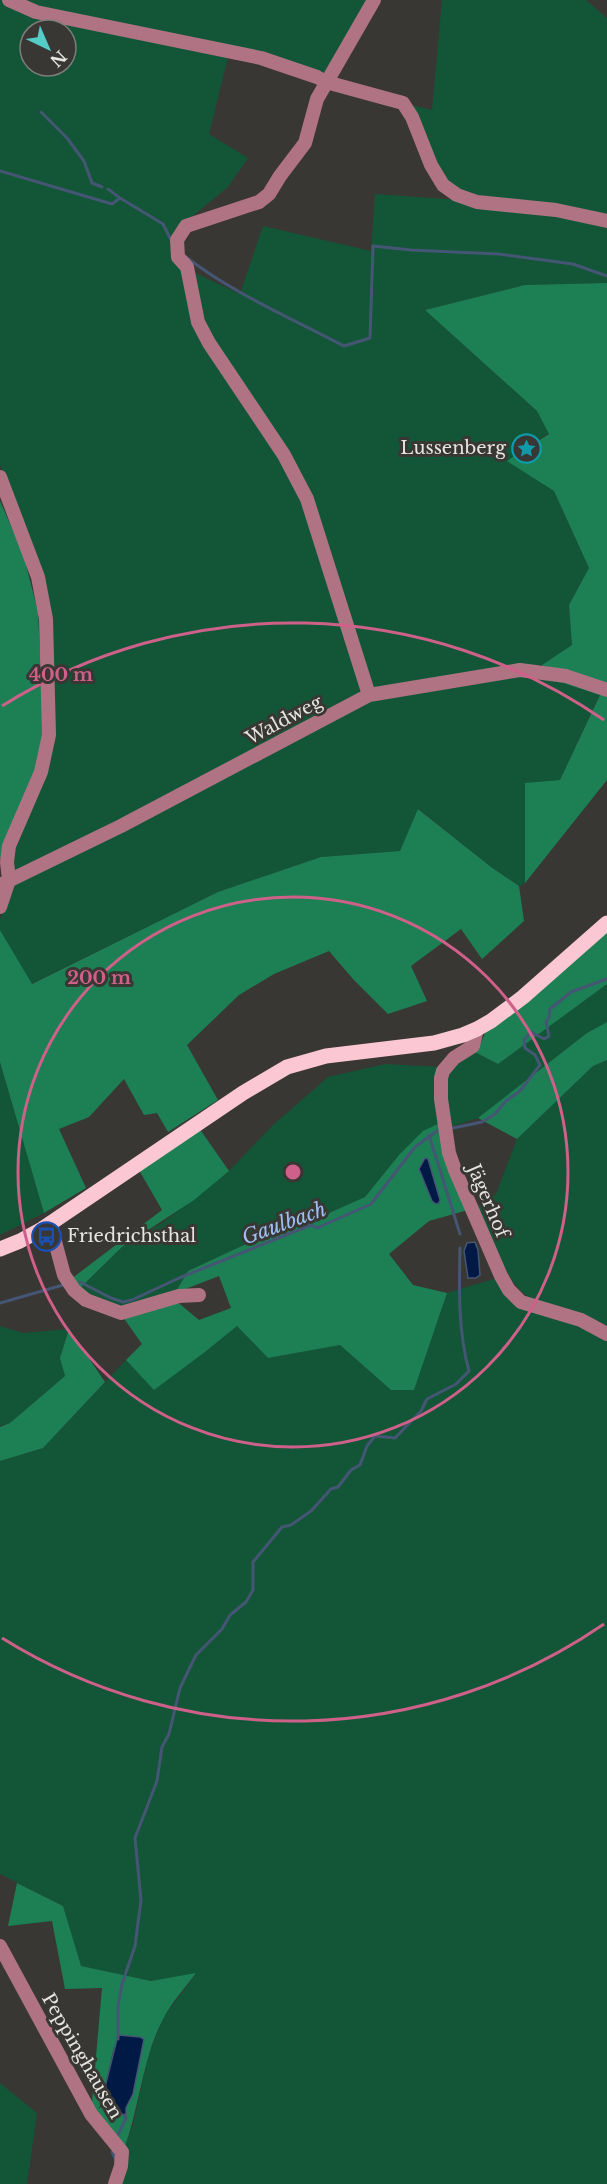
<svg xmlns="http://www.w3.org/2000/svg" width="607" height="2184" font-family="'Libre Baskerville',serif">
  <rect width="100%" height="100%" fill="#393733"/>
  <path fill="#125637" fill-rule="evenodd" d="M0 0H374L326 82 229 53 209 134 248 158 228 187 194 215 177 240 197 323 305 500 363 693 189 786 13 873 12 858 27 819 51 625 0 464ZM30 30H66V66H30Z
    M442 0H586L607 18V283L525 285 425 310 537 411 549 433 508 461 554 491 589 568 569 605 572 645 542 665 521 666 371 691 308 496 211 342 189 270 240 294 263 226 371 251 375 194 474 201 443 185 403 103 432 110Z
    M514 676 545 677 600 694 560 780 525 784V883L519 886 491 867 419 809 400 851 321 857 218 892 31 984 0 930V920L11 883 372 698Z
    M607 984V1022L587 1033 478 1118 448 1128 447 1074 452 1066 475 1052 498 1064Z
    M607 1060V1326C583 1312 554 1310 529 1297 507 1286 487 1229 476 1207L496 1194 517 1139 593 1066Z
    M0 1062 44 1213 0 1235Z
    M385 1064 440 1067V1123L399 1155 365 1197 309 1222 246 1244 188 1271 175 1293 123 1309 94 1299 79 1289 122 1247 165 1221 229 1171 272 1126 328 1077Z
    M497 1278 507 1290 583 1326 607 1340V2184H115L122 2152 133 2125 148 2057 163 2017 196 1974 151 1981 80 1966 63 1906 0 1874V1461L43 1448 126 1360 154 1389 205 1352 237 1326 268 1358 340 1345 391 1390H414L447 1293Z
    M0 1326 23 1333 69 1329 60 1358 65 1376 10 1423 0 1426Z
    M0 2083 37 2113 27 2184H0Z"/>
  <path fill="#1c8054" fill-rule="evenodd" d="M607 283V780L525 883V783L560 780 600 695 545 677 542 665 572 645 569 605 589 568 554 491 507 461 549 434 537 411 425 310 525 285Z
    M0 501 23 553 38 612 44 741 31 789 0 860Z
    M418 809 491 867 519 886 524 921 482 959 461 929 411 966 427 1001 388 1014 353 979 329 951 274 974 239 995 187 1045 218 1100 168 1132 157 1113 144 1115 124 1079 89 1117 59 1129 86 1188 44 1213 0 1062V930L32 984 218 892 321 857 400 851Z
    M607 930V984L498 1064 475 1052 480 1045 486 1031Z
    M607 1022V1060L593 1066 517 1139 478 1118 587 1033Z
    M440 1123 468 1210 429 1221 389 1254 413 1285 447 1293 414 1390H391L340 1345 268 1358 237 1326 205 1352 154 1390 126 1360 142 1344 123 1317 175 1300 199 1320 231 1308 219 1276 175 1293 188 1271 246 1244 309 1222 365 1197 399 1155 423 1131Z
    M199 1128 229 1171 194 1200 122 1247 79 1289 71 1279 162 1210 139 1170Z
    M69 1329 105 1382 43 1448 0 1461V1427L10 1423 65 1376 60 1358Z
    M17 1883 63 1906 81 1966 151 1981 196 1973C185 1988 171 2003 163 2019 142 2059 140 2106 124 2149L91 2114 102 1988 65 1989 52 1921 8 1926ZM144 2039 133 2094 126 2108V2117L110 2101 98 2109 100 2106 114 2047Z"/>
  <path fill="#001945" stroke="#455674" stroke-width="1.5" d="M425 1158 428 1159 440 1200 439 1203 436 1204 432 1201 419 1169Z
    M475 1242 478 1250 480 1275 476 1278H468L464 1251 467 1243Z
    M118 2035 140 2037 144 2039 133 2094 126 2108V2118L110 2101 105 2087Z"/>
  <g fill="none" stroke-linecap="round" stroke-linejoin="round">
    <path stroke="#455674" stroke-width="3" d="M41 112 67 138 84 161 92 183 102 187
      M0 171 112 204 120 198 163 224 170 238
      M108 189 120 198
      M186 257C234 294 291 318 344 346L370 338 373 246 411 250 498 254 573 264 607 276
      M453 1128 482 1122 495 1114 506 1101 520 1091 540 1065 535 1055 525 1048 524 1040 531 1032 544 1039 549 1036 546 1022 549 1017 550 1009 571 992 607 979
      M429 1135 460 1234
      M80 1282 111 1298 123 1302 132 1300 179 1278 311 1225 317 1228 371 1204 415 1147 437 1131
      M0 1303 63 1285
      M118 2039V2006L122 1984 135 1946 141 1900 135 1838 157 1781 162 1747 169 1734 180 1688 196 1655 222 1629 230 1615 246 1602 253 1590V1562L282 1527 291 1525 311 1511 331 1489 338 1487 351 1470 360 1465 367 1446 375 1436 395 1438 421 1411 427 1399 456 1384 469 1371C458 1331 459 1289 460 1248
      M118 2135 126 2118 125 2115
      M112 2152 116 2160"/>
    <path stroke="#af7383" stroke-width="14" d="M9 0 36 12 261 58 317 77 326 82 403 103 412 117 431 165 443 185 457 195 477 202 556 210 607 221
      M0 477 38 577 46 619 49 735 41 772 9 846 7 862 9 880 0 907
      M369 695 307 499 284 455 209 343 198 322 187 267 178 257 177 240 186 226 259 202 269 194 280 176 305 143 317 99 374 0
      M0 885 121 826 369 695 520 670 566 676 607 690
      M477 1029 473 1046 454 1058 443 1071 441 1078V1099L449 1153 455 1170 501 1276 509 1290 521 1302 581 1320 607 1334
      M50 1223 64 1275 74 1290 86 1300 121 1313 179 1296 199 1295
      M0 1946 91 2114 122 2152 121 2166 115 2184"/>
    <path stroke="#fac7d3" stroke-width="15" d="M0 1249 20 1241 42 1229 243 1093 287 1067 326 1056 434 1043 463 1035 477 1029 491 1021 523 997 607 923"/>
  </g>
  <g fill="none" stroke="#ce608a" stroke-width="3">
    <circle cx="293" cy="1172" r="275"/>
    <path d="M604 1624A549 549 0 0 1 2 1638M2 706A549 549 0 0 1 604 720"/>
  </g>
  <defs>
    <symbol id="sight-ring" viewBox="-11 -11 22 22"><circle r="9.5" fill="#393733" stroke="#0f9aa8" stroke-width="1.5"/><path d="M0-6L1.8-2.2L6-1.7L2.9 1.2L3.7 5.4L0 3.3L-3.7 5.4L-2.9 1.2L-6-1.7L-1.8-2.2Z" fill="#0f9aa8"/></symbol>
    <symbol id="bus-ring" viewBox="-11 -11 22 22"><circle r="9.5" fill="#393733" stroke="#1a4fb4" stroke-width="1.5"/><path d="M-5-6H5V4H4V6H2V4H-2V6H-4V4H-5ZM-3.5-4V0h7V-4ZM-3.5 1.2v1.5H-2V1.2ZM2 1.2v1.5H3.5V1.2Z" fill="#1a4fb4"/></symbol>
  </defs>
  <g fill-rule="evenodd">
    <use href="#sight-ring" x="510" y="432" width="33" height="33"/>
    <use href="#bus-ring" x="30" y="1220" width="33" height="33"/>
  </g>
  <g text-anchor="middle" stroke-width="6" stroke-linejoin="round" paint-order="stroke">
    <g font-size="18" fill="#e5e5e2" stroke="#393733" text-anchor="end">
      <text x="506" y="454">Lussenberg</text>
      <text x="67" y="1242" text-anchor="start">Friedrichsthal</text>
    </g>
    <g font-size="18" fill="#e5e5e2" stroke="#393733">
      <text transform="translate(284 720) rotate(-28)" y="6">Waldweg</text>
      <text transform="translate(488 1201) rotate(67)" y="6">Jägerhof</text>
      <text transform="translate(82 2056) rotate(60)" y="6">Peppinghausen</text>
    </g>
    <g font-size="20" font-style="italic" fill="#9dc0f6" stroke="#393733">
      <text transform="translate(284 1223) rotate(-20)" y="7">Gaulbach</text>
    </g>
  </g>
  <circle cx="293" cy="1172" r="9" fill="#ce608a" stroke="#393733" stroke-width="3"/>
  <g font-size="18" text-anchor="middle" font-weight="bold" fill="#ce608a" stroke="#393733" stroke-width="6" stroke-linejoin="round" paint-order="stroke">
    <text x="61" y="681">400 m</text>
    <text x="99" y="984">200 m</text>
  </g>
  <g transform="translate(48 48) rotate(136)"><circle r="28" fill="#393733" stroke="#7e7d79" stroke-width="1.5"/>
  <path d="M0-4.5L10 22L0 15L-10 22Z" fill="#54cdc8"/>
  <text y="-9" font-size="16" font-weight="bold" text-anchor="middle" fill="#e5e5e2">N</text>
  </g>
</svg>
